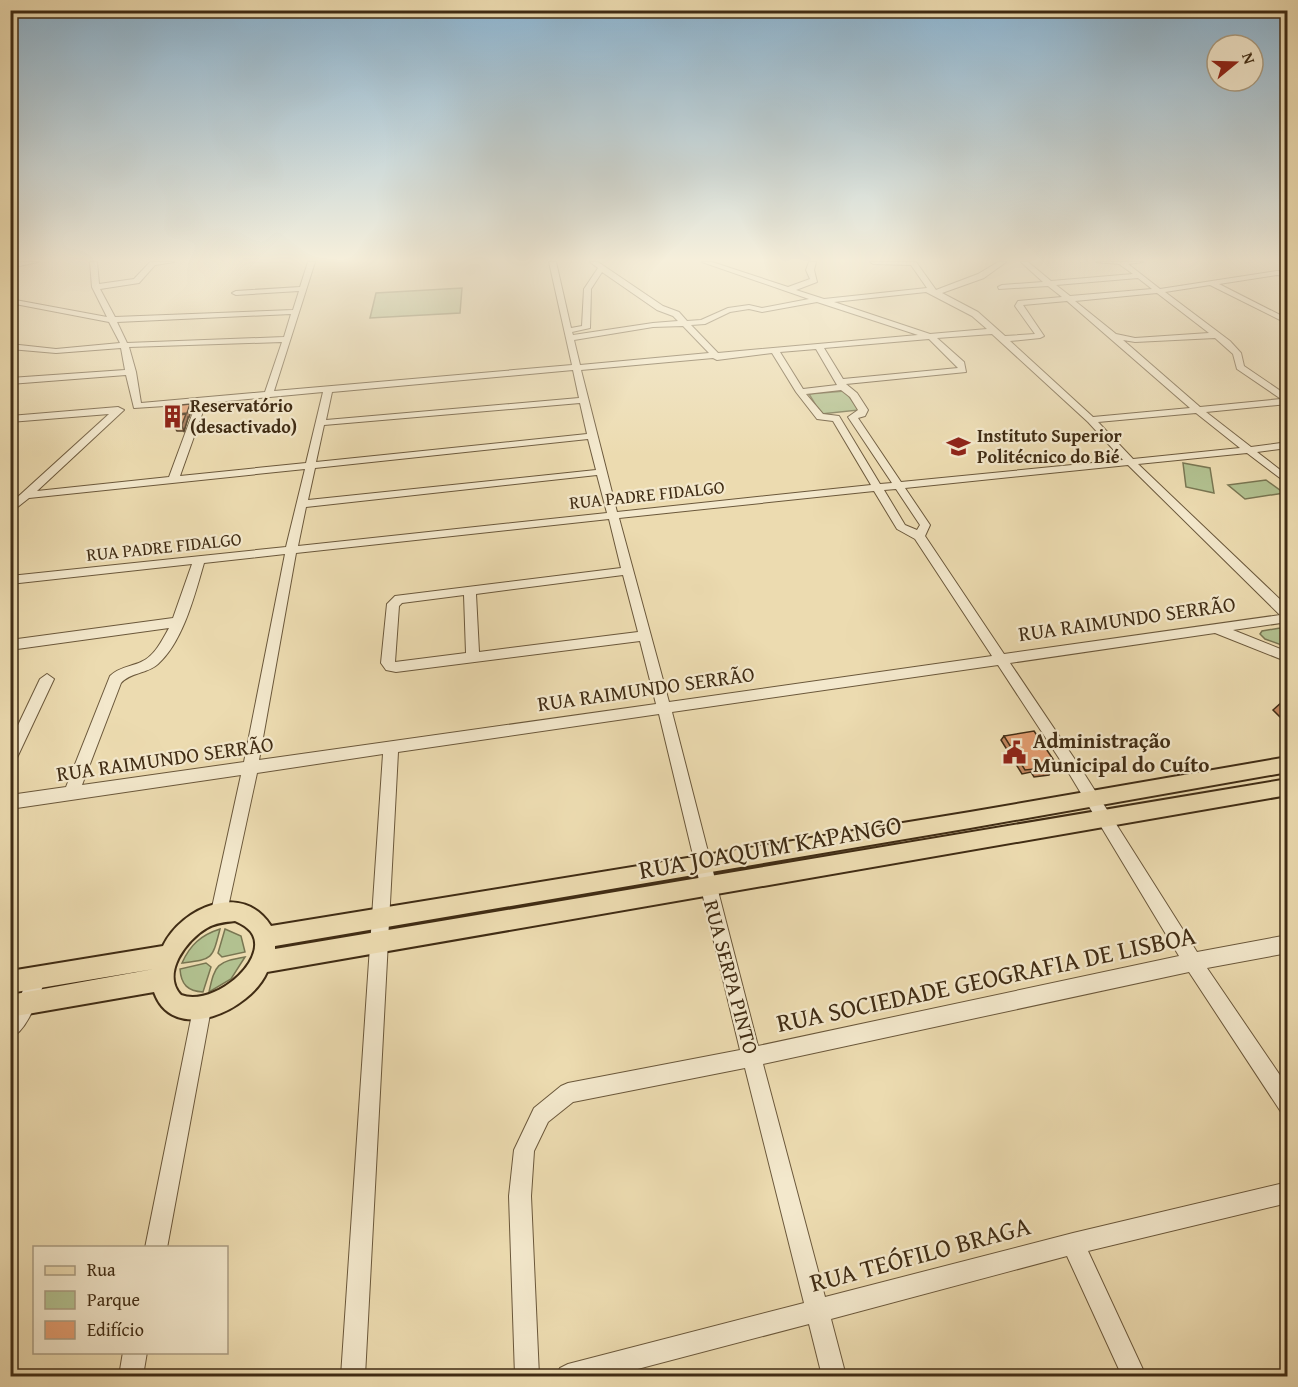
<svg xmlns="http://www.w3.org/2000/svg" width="1298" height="1387" font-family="'Gentium Book Plus',serif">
  <rect width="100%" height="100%" fill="#ecdbb0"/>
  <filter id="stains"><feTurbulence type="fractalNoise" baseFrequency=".00333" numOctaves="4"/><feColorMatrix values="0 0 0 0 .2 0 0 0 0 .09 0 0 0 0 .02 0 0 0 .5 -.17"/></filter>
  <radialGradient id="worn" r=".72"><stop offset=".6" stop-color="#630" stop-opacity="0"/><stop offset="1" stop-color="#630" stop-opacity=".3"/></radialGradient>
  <path fill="#b2c190" stroke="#797652" stroke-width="1.5" d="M462 288 460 313 370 318 376 293Z
    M845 391 859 410 821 414 809 394Z
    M1183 463 1210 468 1214 493 1186 487Z
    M1266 480 1284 493 1245 499 1228 485Z
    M1280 628 1287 632V647L1265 639 1260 634 1262 631Z
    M220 929C212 960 213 959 182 963 190 945 201 935 220 929Z
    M225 929 241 936 245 952 222 957 218 953Z
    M245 957 231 979 209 992C215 964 217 962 245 957Z
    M206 963 211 967 203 992C188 991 181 985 180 969Z"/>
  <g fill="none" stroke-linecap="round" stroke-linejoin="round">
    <defs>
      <path id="minor" d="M21 262H38L10 268V264Z
        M90 262H97L99 284 134 279 150 262H174L155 265 139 283 100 289 115 317 293 310 299 291 236 295 232 293 236 291 300 287 308 262H315L274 391 572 365 549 262H556L571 328 582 326 584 289 598 268 590 262H598L663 306 679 312 687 321 701 320 728 308 749 305 762 308 809 299 702 262H712L788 287 810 279 806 270 809 262H816L814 270 817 282 796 290 824 299 927 288 911 265 873 264 870 262H916L936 290 978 274 998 262H1006L984 278 942 293 978 312 1005 336 1035 334 1015 306 1018 301 1062 297 1048 286 999 289 998 287 1002 285 1043 282 1021 262H1028L1051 281 1133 274 1119 264 1096 262H1143L1128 264 1160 289 1277 271 1288 272V276L1277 275 1219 284 1288 319V324L1210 285 1165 292 1230 341 1241 353 1244 366 1288 396V404L1206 412 1251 447 1288 442V448L1257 452 1288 476V484L1247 453 1138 464 1288 607V622L1233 630 1288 652V662L1215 633 1010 663 1080 767 1197 952 1288 935V953L1207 968 1288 1087V1115L1281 1112 1189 972 763 1064 825 1297 1073 1233 1288 1182V1203L1088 1251 1146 1376H1122L1067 1256 831 1319 846 1376H822L809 1324 611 1376H556L560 1368 568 1364 804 1303 745 1068 573 1102 548 1122 534 1151 531 1196 539 1376H515L509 1196 514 1150 534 1108 561 1086 568 1083 740 1050 659 714 398 752 365 1376H341L383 754 257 773 227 912 225 918 219 920 213 918 211 912 241 775 10 809V795L66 787 110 676C119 667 130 667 141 662 155 656 162 640 169 628L10 650V640L173 618 192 564 10 584V576L286 547 305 469 29 498 10 513V504L109 414 10 422V416L118 407 124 410 37 491 169 477 196 404 134 408 126 375 10 384V378L125 370 121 348 56 353 10 349V344L56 349 120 343 109 322 10 303V299L107 317 92 287ZM602 272 657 310 673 316 678 321 653 323 573 335 572 332 590 328 591 289ZM1138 278 1152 289 1070 296 1056 285ZM926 292 972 316 987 329 930 334 834 302ZM1157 293 1209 333 1135 338 1116 334 1075 301ZM1067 301 1190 408 1093 417 1010 341 1040 338 1044 336 1023 305ZM817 302 918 335 718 353 691 325 705 324 730 312 749 309 762 312ZM291 314 284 337 127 343 117 322ZM683 326 709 353 580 365 574 340 653 327ZM992 334 1088 422 1123 460 901 482 858 418 865 416 868 410 857 393 846 384 966 372 964 362 937 338ZM1215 338 1233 354 1237 369 1281 399 1200 407 1123 340 1135 342ZM929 339 958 368 843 379 824 348ZM282 342 265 392 141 403 136 372 129 347ZM816 349 837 385 803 389 780 352ZM772 353 796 392 817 419 833 421 871 485 617 512 581 370 713 358 717 360ZM573 370 579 398 326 420 332 392ZM841 390 850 397 858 410 848 417 892 483 880 484 839 416 823 414 806 394ZM323 392 306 463 180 476 206 403ZM580 403 587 434 316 462 324 425ZM1196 413 1240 448 1133 459 1098 422ZM588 439 596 470 308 500 315 468ZM1128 465 1280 615 1004 654 925 536 930 525 905 488ZM597 475 607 513 298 546 306 507ZM896 489 920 525 917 530 905 525 884 490ZM874 491 897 529 915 539 992 656 669 702 619 518ZM609 519 621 568 395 596 387 604 381 663 386 670 396 672 640 641 656 704 259 760 296 553ZM285 554 244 762 82 785 121 683C131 672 147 674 158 664 183 642 195 594 204 563ZM623 575 638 632 479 652 476 594ZM464 595 466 653 395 662 399 606 402 603ZM998 665 1070 775 1179 956 758 1046 672 712Z
        M47 674 54 679 15 762 10 764V742L40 679Z
        M37 969 43 972 46 978C39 995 28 1031 10 1038V1012L20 997 31 972Z
        M202 1000 208 1003 211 1009 167 1248H145L193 1009 196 1003Z
        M123 1352H147L143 1376H119Z"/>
      <path id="major" d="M1288 757V772L970 828 275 946V949L1288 779V795L267 972C251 1010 173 1046 154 992L10 1017V995L154 969 10 993V971L163 946C182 907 243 881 271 926L970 812ZM235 921C239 923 244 925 247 928 277 952 217 1008 181 995 161 974 186 940 207 928 215 923 225 922 235 921Z"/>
    </defs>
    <use href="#minor" stroke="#6b583b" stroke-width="2"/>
    <use href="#major" stroke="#402c14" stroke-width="4"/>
    <use href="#minor" fill="#f3e8cc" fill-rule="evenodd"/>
    <use href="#major" fill="#ecdbb0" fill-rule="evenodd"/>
  </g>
  <path fill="#c38760" stroke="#402c14" stroke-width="1.5" d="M192 408 189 417H188V418L184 431H177L175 428 179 418Z
    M1287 701V724L1273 710 1282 702Z
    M1004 736 1057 765 1054 769H1051V771L1049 775 1034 777 1031 772 1022 774 1001 740Z"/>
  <path fill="#9f6e4e" stroke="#402c14" stroke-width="1.5" d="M190 404 192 408 189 417H188V418L184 431 177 414Z"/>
  <path fill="#e39d70" stroke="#402c14" stroke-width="1.5" d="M190 404 187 413 177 414 181 405Z
    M186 414 181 427 175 428 180 415Z
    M1287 701V708L1282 702Z
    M1034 731 1057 765 1049 767 1051 771 1037 773 1034 769 1025 770 1004 736Z"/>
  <linearGradient id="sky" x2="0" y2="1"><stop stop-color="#8bb6d5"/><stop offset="0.57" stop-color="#f6efdb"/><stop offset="1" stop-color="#f6efdb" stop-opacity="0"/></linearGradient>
  <rect width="1298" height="456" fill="url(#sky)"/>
  <defs>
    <symbol id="building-bare" viewBox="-9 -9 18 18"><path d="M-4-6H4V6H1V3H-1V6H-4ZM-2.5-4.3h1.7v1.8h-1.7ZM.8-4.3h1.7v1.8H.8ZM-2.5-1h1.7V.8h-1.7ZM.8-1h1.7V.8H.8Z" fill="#8f2418" stroke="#f3e8cc" stroke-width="2.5" paint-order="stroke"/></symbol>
    <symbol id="university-bare" viewBox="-9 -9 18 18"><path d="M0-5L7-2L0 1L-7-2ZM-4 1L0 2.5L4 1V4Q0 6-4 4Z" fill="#8f2418" stroke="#f3e8cc" stroke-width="2.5" paint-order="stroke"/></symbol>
    <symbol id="civic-bare" viewBox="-9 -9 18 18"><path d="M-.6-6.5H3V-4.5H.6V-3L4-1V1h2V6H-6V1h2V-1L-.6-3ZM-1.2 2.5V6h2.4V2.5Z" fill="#8f2418" stroke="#f3e8cc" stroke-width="2.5" paint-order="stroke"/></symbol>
  </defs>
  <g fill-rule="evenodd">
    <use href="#building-bare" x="156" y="400" width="33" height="33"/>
    <use href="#university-bare" x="942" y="430" width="33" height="33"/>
    <use href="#civic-bare" x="998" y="736" width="33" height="33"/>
  </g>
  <g text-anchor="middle" stroke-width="4.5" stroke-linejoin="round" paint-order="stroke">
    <g font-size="18" font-weight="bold" fill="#402c14" stroke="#f3e8cc" text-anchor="start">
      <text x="190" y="412">Reservatório<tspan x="190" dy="21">(desactivado)</tspan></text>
      <text x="977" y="442">Instituto Superior<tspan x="977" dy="21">Politécnico do Bié</tspan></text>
    </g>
    <g font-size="18" fill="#402c14" stroke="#f3e8cc">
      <text transform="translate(647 495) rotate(-6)" y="6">RUA PADRE FIDALGO</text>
      <text transform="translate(164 547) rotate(-6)" y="6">RUA PADRE FIDALGO</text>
    </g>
    <g font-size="21" fill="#402c14" stroke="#f3e8cc">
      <text transform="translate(1127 619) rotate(-8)" y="7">RUA RAIMUNDO SERRÃO</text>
      <text transform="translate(646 689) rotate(-8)" y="7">RUA RAIMUNDO SERRÃO</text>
      <text transform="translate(165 759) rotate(-8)" y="7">RUA RAIMUNDO SERRÃO</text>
      <text transform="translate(731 977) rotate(75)" y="7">RUA SERPA PINTO</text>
    </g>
    <g font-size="21" font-weight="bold" fill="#402c14" stroke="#f3e8cc" text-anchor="start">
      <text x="1033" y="748">Administração<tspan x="1033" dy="24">Municipal do Cuíto</tspan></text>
    </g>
    <g font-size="26" fill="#402c14" stroke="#f3e8cc">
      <text transform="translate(770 847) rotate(-10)" y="9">RUA JOAQUIM KAPANGO</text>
      <text transform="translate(986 979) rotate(-12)" y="9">RUA SOCIEDADE GEOGRAFIA DE LISBOA</text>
      <text transform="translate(920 1254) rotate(-15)" y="9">RUA TEÓFILO BRAGA</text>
    </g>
  </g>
  <rect width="1298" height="1387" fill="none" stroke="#ecdbb0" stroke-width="36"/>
  <rect x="12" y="12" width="1274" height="1363" fill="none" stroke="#402c14" stroke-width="3"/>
  <rect x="18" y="18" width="1262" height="1351" fill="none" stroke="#402c14" stroke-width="1.5"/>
  <rect x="33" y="1246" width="195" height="108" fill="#f3e8cc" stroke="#ab9d82" stroke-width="1.5"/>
  <rect x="45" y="1266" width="30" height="9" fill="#ecdbb0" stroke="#ab9d82" stroke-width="1.5"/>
  <text x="87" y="1276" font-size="18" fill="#402c14">Rua</text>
  <rect x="45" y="1291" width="30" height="18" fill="#b2c190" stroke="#ab9d82" stroke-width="1.5"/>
  <text x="87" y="1306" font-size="18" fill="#402c14">Parque</text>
  <rect x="45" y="1321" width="30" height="18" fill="#e39d70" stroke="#ab9d82" stroke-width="1.5"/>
  <text x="87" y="1336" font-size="18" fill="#402c14">Edifício</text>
  <g transform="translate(1235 63) rotate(71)"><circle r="28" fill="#f3e8cc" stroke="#ab9d82" stroke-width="1.5"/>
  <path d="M0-4.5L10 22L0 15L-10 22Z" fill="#8f2418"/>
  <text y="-9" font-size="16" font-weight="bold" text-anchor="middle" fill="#402c14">N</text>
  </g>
  <rect width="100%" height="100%" filter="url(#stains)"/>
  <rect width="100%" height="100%" fill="url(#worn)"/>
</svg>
